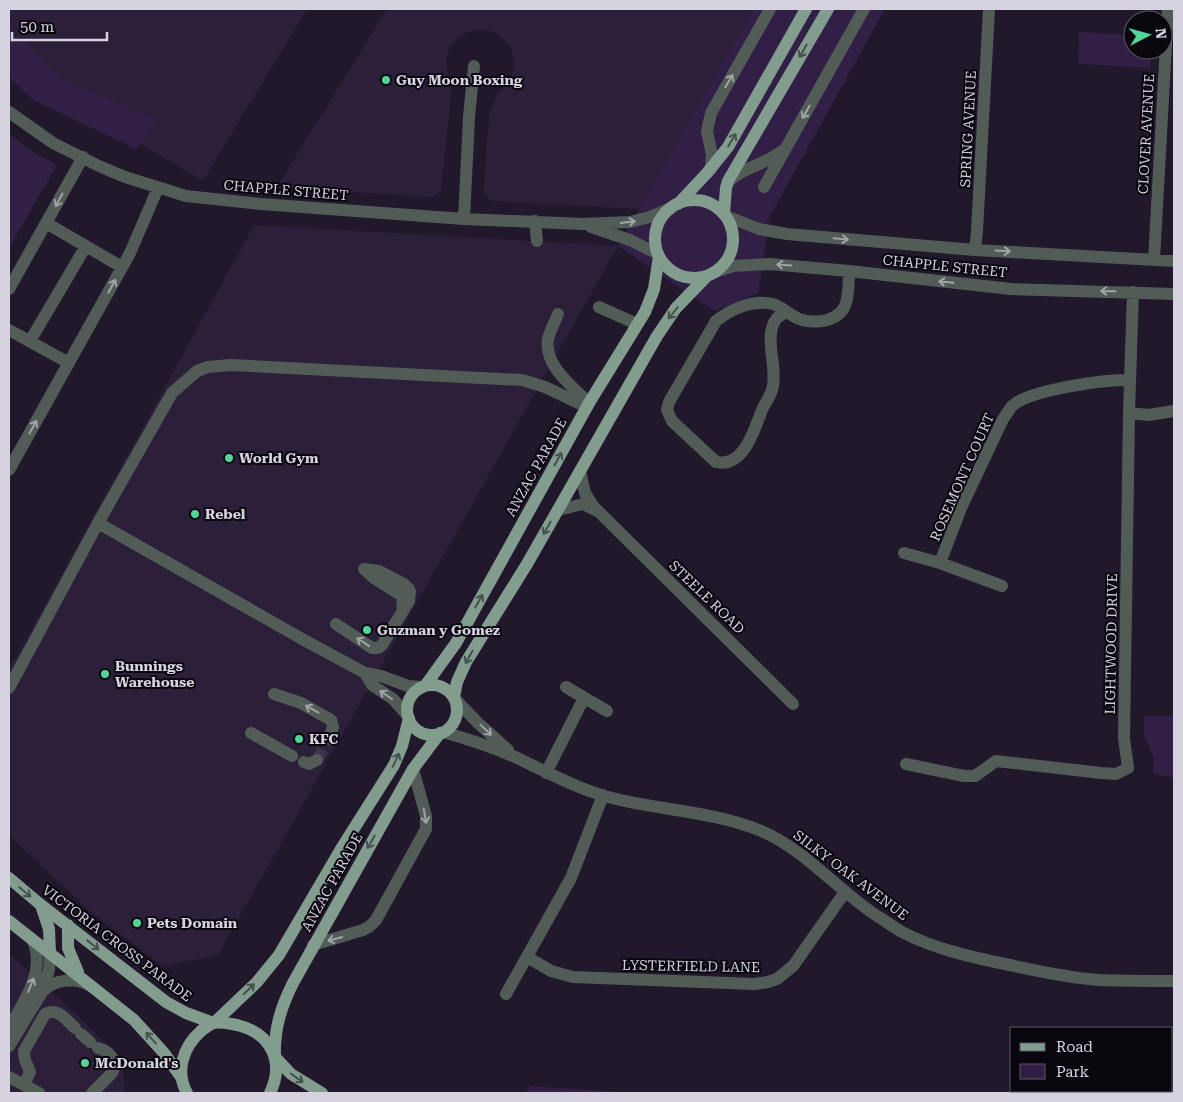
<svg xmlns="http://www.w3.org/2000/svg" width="1183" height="1102" font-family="'Roboto Serif',serif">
  <rect width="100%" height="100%" fill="#21182c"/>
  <path fill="#2b1f3a" d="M9 9H307L203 181 26 76 9 58Z
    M387 9H753L640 209 491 201 484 192 486 150 490 110 497 96 510 80 515 61 510 46 505 40 495 32 479 29 463 34 451 45 447 55 446 63 451 87V95L441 190 434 197 276 188Z
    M254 225 618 246 218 955 163 966 90 912 9 835V670Z
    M9 954 77 1015 122 1060 125 1093H9Z"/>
  <path fill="#311f45" d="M753 9H885L770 216 758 293 714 311 618 246Z
    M9 26 61 79 158 120 136 149 33 100 9 77Z
    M1079 32 1133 35V50H1151L1150 68 1078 64Z
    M9 134 35 153 57 165 9 248Z
    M1144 716H1174V778L1153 773 1154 759 1144 735Z
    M530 1086 637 1093H526Z"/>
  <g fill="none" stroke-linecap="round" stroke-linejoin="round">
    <path stroke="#3c3447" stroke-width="12" stroke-dasharray="12 6" stroke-linecap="butt" d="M317 760 329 739"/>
    <path stroke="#505c55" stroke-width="12" d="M9 112 53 143 99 166 125 177 186 196 261 204 464 219 582 224 630 222 650 217 671 208
      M711 169 712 155 707 131 711 113 770 9
      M728 182C743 167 765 165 782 151
      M764 187 864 9
      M726 216 759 229 787 234 975 250 1174 261
      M464 219 469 117 474 66
      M535 221 537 241
      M46 223 122 267
      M591 227 630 240 658 254
      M975 250 977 231 989 9
      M1154 260 1168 9
      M715 272 733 266 769 264 849 271 1011 289 1174 294
      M9 289 83 157
      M599 307 637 324
      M786 312C783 314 779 316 777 318 762 336 779 369 772 390 770 397 765 403 762 410 754 430 744 468 716 462L672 421 667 410 669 402 716 321C731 309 753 299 773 304 782 307 790 315 799 319 807 322 814 322 822 321 851 316 848 295 849 271
      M558 314C555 322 550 330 548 339 544 366 572 386 589 403
      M9 330 69 363
      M30 341 86 246
      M1129 413 1148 415 1174 411
      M9 470 130 253 158 188
      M580 471 585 493 593 506 793 704
      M558 510 583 504 595 510
      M904 553 940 563 1002 586
      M940 563 961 508 1003 419C1006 415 1009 410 1012 406 1029 390 1106 379 1130 380
      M364 569 374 578 402 596 403 611
      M336 624 372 648H378L382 645 409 601 410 592 409 589 404 584 379 571 364 569
      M365 673 372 685 393 699 408 716
      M422 687 408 686 381 676 365 673 304 640 98 523 172 393 197 371 208 367 230 365 522 380 545 387 587 407
      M566 687 607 711
      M9 688 98 523
      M274 694 301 703 331 720 333 727 329 739
      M455 699 478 723 508 750
      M443 732C468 739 493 747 517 758 547 772 576 788 608 797 658 810 710 811 759 830 805 849 836 889 877 916 886 921 894 928 904 933 935 949 971 957 1005 964 1036 971 1068 978 1099 980 1124 981 1149 981 1174 981
      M251 733 292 756
      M304 762 309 764 317 760
      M906 764 964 776H975L996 761 1101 773 1116 774 1128 768 1124 738 1129 413 1133 292
      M546 773 584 698
      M313 945 363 930 370 926 376 920 426 829V816L413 769
      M527 957 551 971 573 977 754 984 768 982 777 979 793 966 845 892
      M42 991 49 970 50 953
      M506 994 571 878 603 795
      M9 1028C24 1002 47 969 32 939
      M81 1034 90 1042
      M9 1046 42 992C54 979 76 977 91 986
      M9 1077 39 1093
      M24 1085 30 1072 25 1060 24 1051 45 1014C58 1007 66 1020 75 1028
      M92 1093 112 1073 115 1066C114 1057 107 1050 98 1048"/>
    <path stroke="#829c8e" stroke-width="12" d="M655 239a39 39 0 1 1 78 0a39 39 0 1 1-78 0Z
      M678 204 707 173 728 147 806 9
      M724 214 726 188 728 181 828 9
      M407 710a25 25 0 1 1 50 0a25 25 0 1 1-50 0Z
      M425 686 456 643 589 403 645 312 654 289 659 256
      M454 697 457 682 466 662 527 564 657 336 676 308 706 277
      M9 878 41 905 166 1002 186 1013 213 1023
      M41 905 49 929 50 953
      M9 921 134 1020 164 1053 181 1077
      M68 925V948L78 972
      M214 1023 257 982 279 955 341 849 394 765 402 746 409 718
      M275 1056C274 1029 281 1007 293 983L413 769 440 733
      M276 1058 291 1074 322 1093
      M187 1093C175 1072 183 1047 201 1031 205 1028 209 1024 214 1023 221 1021 230 1024 237 1025 271 1033 285 1062 270 1093"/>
  </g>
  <defs><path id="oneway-shaft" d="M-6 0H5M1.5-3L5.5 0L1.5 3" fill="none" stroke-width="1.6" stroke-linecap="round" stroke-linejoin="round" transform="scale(1.25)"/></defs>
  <g stroke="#46514e">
    <use href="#oneway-shaft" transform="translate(803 51) rotate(120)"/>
    <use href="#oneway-shaft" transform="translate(732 140) rotate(-59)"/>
    <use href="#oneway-shaft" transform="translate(673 313) rotate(129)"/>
    <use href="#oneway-shaft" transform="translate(558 459) rotate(-61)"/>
    <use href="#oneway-shaft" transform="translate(547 528) rotate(120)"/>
    <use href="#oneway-shaft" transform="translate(479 601) rotate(-61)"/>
    <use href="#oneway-shaft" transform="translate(469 657) rotate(119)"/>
    <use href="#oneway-shaft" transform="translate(396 760) rotate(-65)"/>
    <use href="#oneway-shaft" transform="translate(371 842) rotate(120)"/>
    <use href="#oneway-shaft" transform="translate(25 892) rotate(40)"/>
    <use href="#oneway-shaft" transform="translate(93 945) rotate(38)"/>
    <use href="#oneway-shaft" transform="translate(249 989) rotate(-44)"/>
    <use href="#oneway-shaft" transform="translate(151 1038) rotate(-131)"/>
    <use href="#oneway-shaft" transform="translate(297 1078) rotate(36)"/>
  </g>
  <g stroke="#a1a3a8">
    <use href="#oneway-shaft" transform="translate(729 81) rotate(-60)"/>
    <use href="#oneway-shaft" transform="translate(806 112) rotate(120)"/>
    <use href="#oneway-shaft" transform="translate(59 200) rotate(119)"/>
    <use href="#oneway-shaft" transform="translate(628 222) rotate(-7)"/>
    <use href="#oneway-shaft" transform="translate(841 239) rotate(5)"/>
    <use href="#oneway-shaft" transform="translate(1003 251) rotate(3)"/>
    <use href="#oneway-shaft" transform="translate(784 265) rotate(-176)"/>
    <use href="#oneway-shaft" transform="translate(946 282) rotate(-174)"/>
    <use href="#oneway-shaft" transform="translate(112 286) rotate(-61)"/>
    <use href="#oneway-shaft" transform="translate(1108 291) rotate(-179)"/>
    <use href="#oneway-shaft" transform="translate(33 427) rotate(-61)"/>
    <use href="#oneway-shaft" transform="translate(363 642) rotate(-146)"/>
    <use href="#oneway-shaft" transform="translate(386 695) rotate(-145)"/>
    <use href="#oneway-shaft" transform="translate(312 709) rotate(-151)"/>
    <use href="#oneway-shaft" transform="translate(486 730) rotate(43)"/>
    <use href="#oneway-shaft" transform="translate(425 816) rotate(80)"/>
    <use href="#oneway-shaft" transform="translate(335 939) rotate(164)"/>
    <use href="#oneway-shaft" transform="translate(31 985) rotate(-68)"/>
  </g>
  <g fill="#52d397" stroke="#09060e" stroke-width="2">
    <circle cx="386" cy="80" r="5"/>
    <circle cx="229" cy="458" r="5"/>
    <circle cx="195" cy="514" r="5"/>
    <circle cx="367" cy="630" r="5"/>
    <circle cx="105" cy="674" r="5"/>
    <circle cx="299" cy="739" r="5"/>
    <circle cx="137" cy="923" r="5"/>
    <circle cx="85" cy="1063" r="5"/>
  </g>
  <g text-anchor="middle" stroke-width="4" stroke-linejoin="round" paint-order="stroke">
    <g font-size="14" font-weight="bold" fill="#d7d2e0" stroke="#09060e" text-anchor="start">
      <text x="396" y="85">Guy Moon Boxing</text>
      <text x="239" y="463">World Gym</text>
      <text x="205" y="519">Rebel</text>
      <text x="377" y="635">Guzman y Gomez</text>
      <text x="115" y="671">Bunnings<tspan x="115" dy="16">Warehouse</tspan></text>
      <text x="309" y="744">KFC</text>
      <text x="147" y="928">Pets Domain</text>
      <text x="95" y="1068">McDonald's</text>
    </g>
    <g font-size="14" fill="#d7d2e0" stroke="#09060e">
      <text transform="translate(968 129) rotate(-87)" y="5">SPRING AVENUE</text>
      <text transform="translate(1146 134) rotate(-87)" y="5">CLOVER AVENUE</text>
      <text transform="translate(286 190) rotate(5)" y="5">CHAPPLE STREET</text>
      <text transform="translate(945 266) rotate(6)" y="5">CHAPPLE STREET</text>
      <text transform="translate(536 467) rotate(-61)" y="5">ANZAC PARADE</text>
      <text transform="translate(962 477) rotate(-66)" y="5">ROSEMONT COURT</text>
      <text transform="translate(707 597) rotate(44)" y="5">STEELE ROAD</text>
      <text transform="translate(1111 644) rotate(-89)" y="5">LIGHTWOOD DRIVE</text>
      <text transform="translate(851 875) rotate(37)" y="5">SILKY OAK AVENUE</text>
      <text transform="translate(332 882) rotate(-61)" y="5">ANZAC PARADE</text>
      <text transform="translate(117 943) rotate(37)" y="5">VICTORIA CROSS PARADE</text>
      <text transform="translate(691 966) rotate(1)" y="5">LYSTERFIELD LANE</text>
    </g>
  </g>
  <rect width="1183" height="1102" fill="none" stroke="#d7d2e0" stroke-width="20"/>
  <rect x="1010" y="1027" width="162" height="65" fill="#09060e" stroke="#5b5862"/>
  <rect x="1020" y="1043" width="25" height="8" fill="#829c8e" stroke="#5b5862"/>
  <text x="1056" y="1052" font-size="15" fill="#d7d2e0">Road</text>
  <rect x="1020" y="1064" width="25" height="15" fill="#311f45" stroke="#5b5862"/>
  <text x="1056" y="1077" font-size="15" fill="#d7d2e0">Park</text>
  <g transform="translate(1148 35) rotate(84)"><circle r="24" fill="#09060e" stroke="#5b5862"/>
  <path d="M0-4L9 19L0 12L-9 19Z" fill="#52d397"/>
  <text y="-8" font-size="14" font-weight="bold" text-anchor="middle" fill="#d7d2e0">N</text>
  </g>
  <path d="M12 32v8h95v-8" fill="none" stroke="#d7d2e0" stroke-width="2.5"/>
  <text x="20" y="32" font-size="15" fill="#d7d2e0" stroke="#09060e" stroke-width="4" paint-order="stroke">50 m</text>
</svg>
